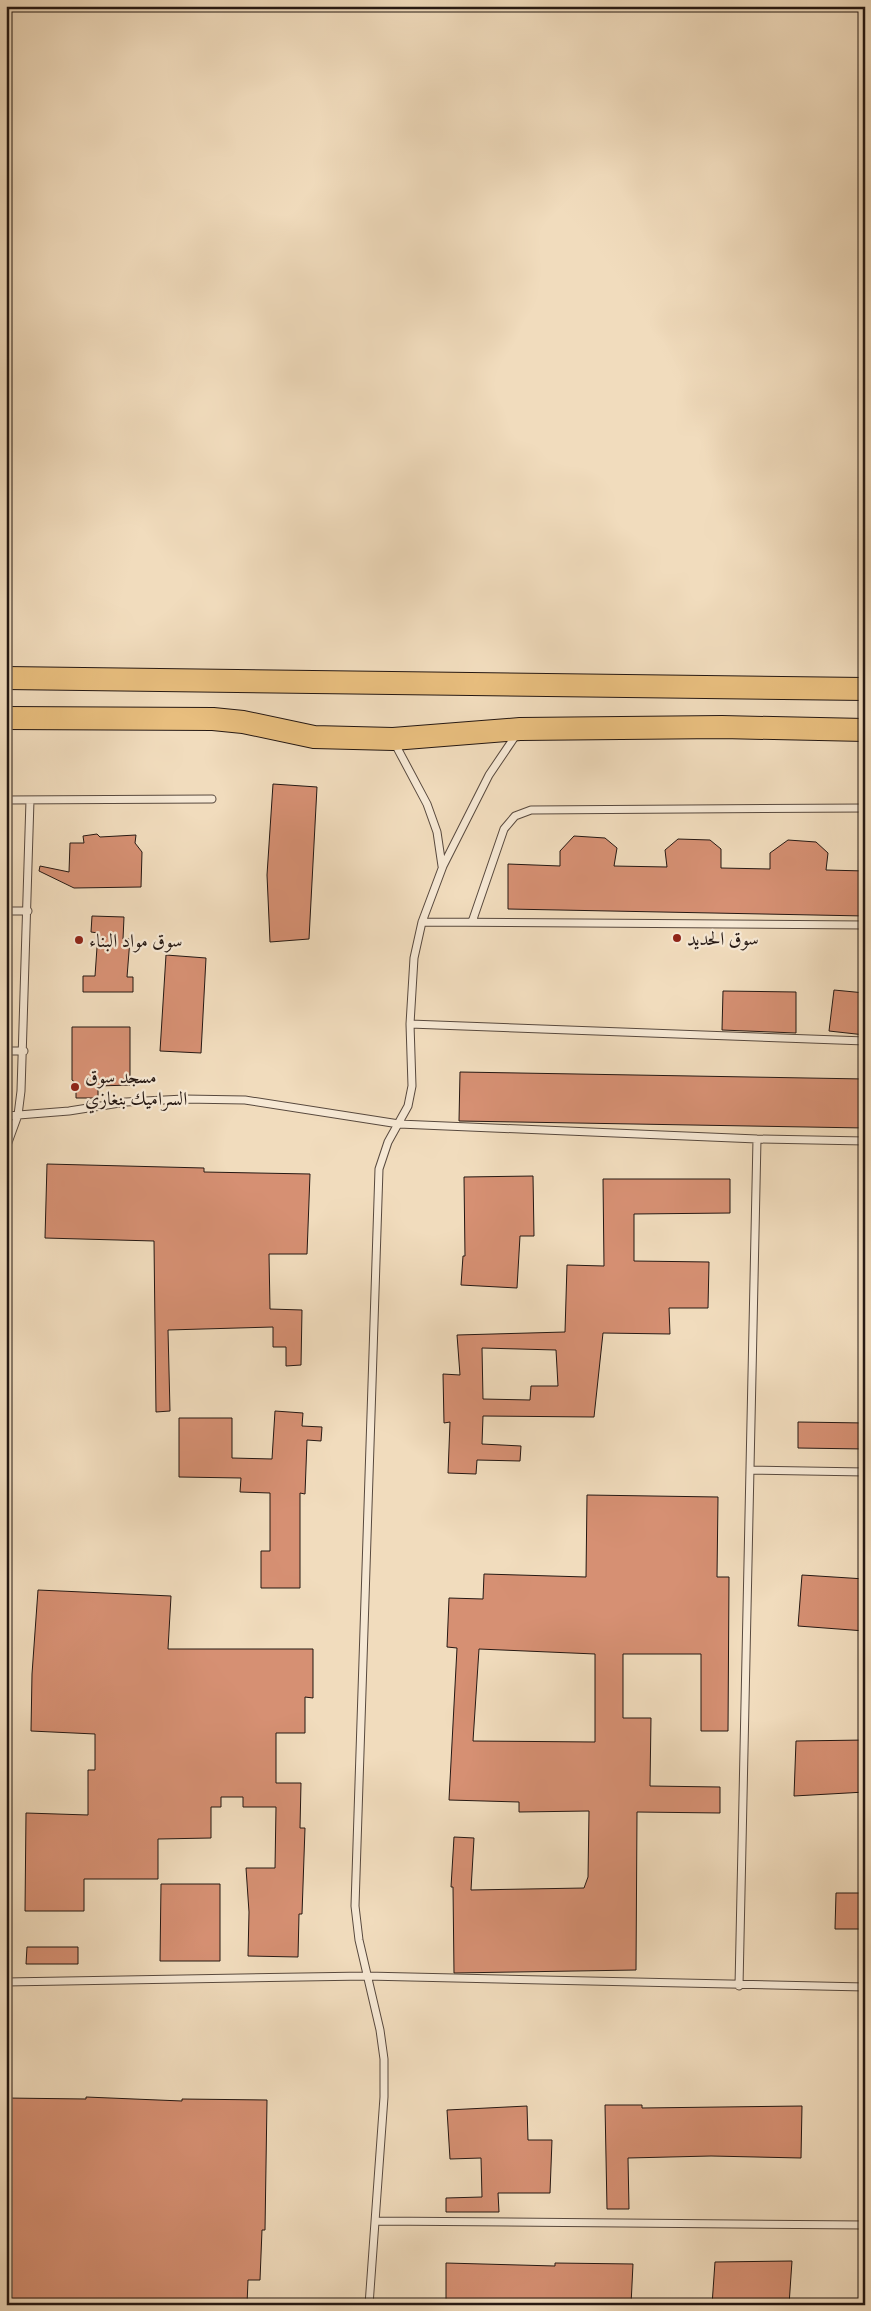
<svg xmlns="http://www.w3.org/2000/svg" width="871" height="2311" font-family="'IM FELL DW Pica',Amiri,serif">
  <rect width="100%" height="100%" fill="#f1dcbd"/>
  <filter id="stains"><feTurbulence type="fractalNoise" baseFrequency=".004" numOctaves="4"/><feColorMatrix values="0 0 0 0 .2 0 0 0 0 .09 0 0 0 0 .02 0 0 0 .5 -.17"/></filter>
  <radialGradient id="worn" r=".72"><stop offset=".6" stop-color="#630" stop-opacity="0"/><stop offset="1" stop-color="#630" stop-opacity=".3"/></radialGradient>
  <path fill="#d69073" stroke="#251813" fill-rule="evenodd" d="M273 784 317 787 309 939 270 942 267 875Z
    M97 834 100 837 136 835 135 843 142 852 141 887 74 888 39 871 40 866 69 872 70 843H84L83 836Z
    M574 836 605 838 617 848 614 866 667 867 665 850 678 839 710 840 721 849V868L770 869V853L788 840 816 842 828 853 826 870 865 871V916L508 909V864L560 866V851Z
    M92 916 124 917 123 939H130L127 977H133V992H83V976H95L98 933 91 932Z
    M166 955 206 958 201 1053 160 1051Z
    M834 990 865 993V1035L829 1031Z
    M723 991 796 992V1033L722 1030Z
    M72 1027H130V1085L98 1086V1098H76V1083L72 1080Z
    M460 1072 865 1079V1128L459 1121Z
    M47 1164 204 1168V1172L310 1174 307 1254H269L270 1309 302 1310 301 1365 286 1366V1347H273V1327L168 1330 170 1411 156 1412 154 1241 45 1238Z
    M533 1176 534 1236H520L517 1288 461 1285 463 1256H465L464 1177Z
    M603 1179H730V1213L634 1214V1261L709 1262 708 1308H669L670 1334 603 1333 594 1417 483 1416 482 1444 521 1446 520 1461 477 1460 476 1474 448 1473 450 1422 444 1423 443 1374 460 1375 457 1335 565 1332 567 1265 604 1266ZM482 1348 556 1350 558 1386H531L530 1400 483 1399Z
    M275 1411 303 1413 302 1426 322 1427 321 1441 307 1440 305 1494 300 1493V1588H261V1551H270V1493L240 1492 241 1478 179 1477V1418H232V1458L272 1459Z
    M798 1422 865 1423V1449L798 1448Z
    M587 1495 718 1497 717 1577H729L728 1731H701V1654H623V1718H651L650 1786 720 1787V1813L637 1812 636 1970 454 1973 453 1887H451L454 1837 474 1838 471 1890 584 1888 588 1877 589 1811 519 1812V1802L449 1800 457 1648 447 1647 449 1598 483 1599 484 1574 586 1577ZM479 1649 595 1654V1742L473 1741Z
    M802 1575 865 1579V1631L798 1626Z
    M38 1590 171 1596 168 1649H313V1698L305 1697V1733H276V1783H301L300 1828H305L302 1914H299L298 1957 248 1956 249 1912 246 1868H275L276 1807H243V1797H221V1807H211V1838L158 1839V1879H84V1911H25L26 1813 88 1815V1770H95V1734L31 1731 32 1674Z
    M865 1740V1792L794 1796 796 1741Z
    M161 1884H220V1961H160Z
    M836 1893H865V1929H835Z
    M27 1947H78V1964H26Z
    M86 2097 182 2101V2099L267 2100 265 2230H262L260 2280H248L247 2305H6V2098L86 2099Z
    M605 2105H642V2108L802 2106 801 2158 711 2156 628 2158 629 2209H607Z
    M527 2106 528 2140H552L550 2193H498L499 2212H446V2198L482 2197 481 2158 450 2159 447 2110Z
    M792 2261 789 2305H712L715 2262Z
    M446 2263 555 2266V2263L633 2264 631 2305H446Z"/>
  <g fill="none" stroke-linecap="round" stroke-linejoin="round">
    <defs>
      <path id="lane" d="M394 742 427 804 437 832 442 866
        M6 800 212 799
        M6 911H28
        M422 922 865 925
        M472 922 504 829 515 816 531 810 865 808
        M410 1024 865 1041
        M6 1051H24
        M6 1116 69 1111 126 1102 184 1099 245 1100 399 1124 757 1139 865 1141
        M6 1148 18 1115 21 1091 30 800
        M750 1470 865 1472
        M6 1982 366 1976 865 1987
        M739 1986 757 1139
        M377 2221 865 2225
        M369 2305 384 2097V2059L380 2030 359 1940 355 1906 379 1169 388 1142 408 1106 412 1086 410 1024 414 958 422 922 443 866 489 775 516 735"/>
      <path id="primary" d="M6 678 865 689
        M6 718 213 719 243 722 314 737 393 739 520 729 722 727 865 730"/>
    </defs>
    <use href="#lane" stroke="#58493e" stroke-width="9"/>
    <use href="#primary" stroke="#251813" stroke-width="24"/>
    <use href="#lane" stroke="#f6e8d4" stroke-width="7"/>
    <use href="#primary" stroke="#e8be7e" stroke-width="22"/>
  </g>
  <g fill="#8f2418" stroke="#f6e8d4" stroke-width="2">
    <circle cx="677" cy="938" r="5"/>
    <circle cx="79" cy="940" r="5"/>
    <circle cx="75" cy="1087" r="5"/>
  </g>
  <g text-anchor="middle" stroke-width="4.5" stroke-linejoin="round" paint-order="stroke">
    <g font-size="19" fill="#251813" stroke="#f6e8d4" text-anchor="start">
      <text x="687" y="945">سوق الحديد</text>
      <text x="89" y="947">سوق مواد البناء</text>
      <text x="85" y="1083">مسجد سوق<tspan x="85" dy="22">السراميك بنغازي</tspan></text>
    </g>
  </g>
  <rect width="871" height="2311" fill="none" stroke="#f1dcbd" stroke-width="25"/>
  <rect x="8" y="8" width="856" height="2296" fill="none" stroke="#251813" stroke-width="2.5"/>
  <rect x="12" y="12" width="846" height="2286" fill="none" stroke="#251813"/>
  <rect width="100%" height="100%" filter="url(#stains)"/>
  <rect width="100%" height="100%" fill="url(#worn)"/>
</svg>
